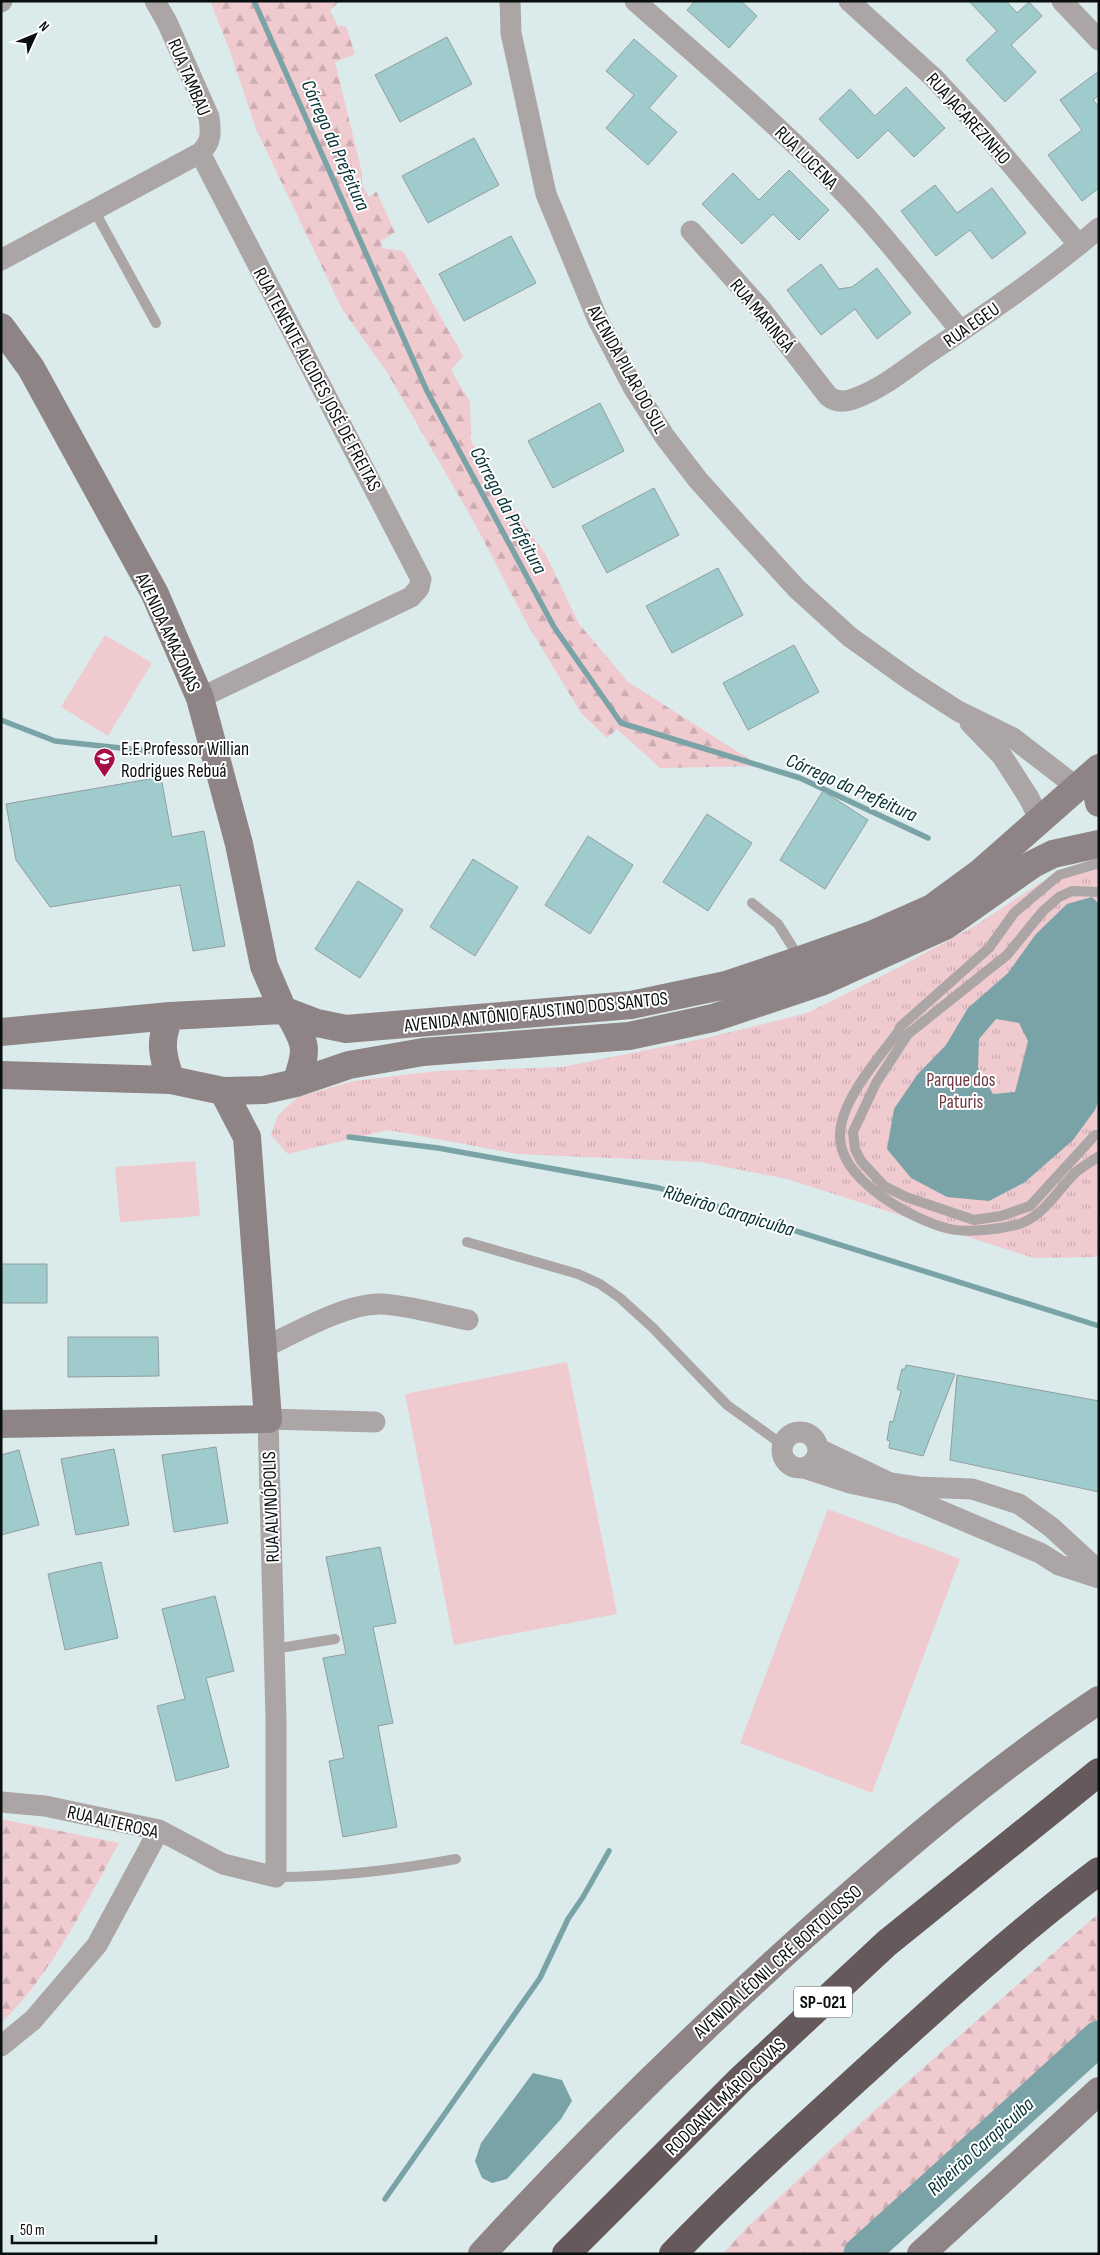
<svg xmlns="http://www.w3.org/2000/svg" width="1100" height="2255" font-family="'Sofia Sans Condensed',sans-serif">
  <defs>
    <pattern id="forest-firs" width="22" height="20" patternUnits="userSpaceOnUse" patternTransform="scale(1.25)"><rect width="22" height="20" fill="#efcacf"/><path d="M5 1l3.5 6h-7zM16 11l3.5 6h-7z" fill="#ccacb1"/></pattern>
    <pattern id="park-tufts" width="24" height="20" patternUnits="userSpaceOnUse" patternTransform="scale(1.25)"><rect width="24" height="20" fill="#efcacf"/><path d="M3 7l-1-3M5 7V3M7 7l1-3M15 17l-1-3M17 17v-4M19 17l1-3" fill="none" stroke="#ccacb1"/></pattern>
  </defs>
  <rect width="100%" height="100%" fill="#dbebec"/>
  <path fill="#efcacf" d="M105 635 152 663 108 736 61 707Z
    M195 1161 200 1216 120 1222 115 1167Z
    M567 1362 617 1614 454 1645 405 1394Z
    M828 1509 960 1559 872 1793 740 1743Z"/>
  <path fill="url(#forest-firs)" d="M210 1H340L330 10 338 26H346L355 54 335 62 362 173V184L369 197 376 191 395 232 381 241 382 248 403 251 463 356 451 370 470 402 471 441 507 500 546 555 579 624 628 682 760 766 660 768 617 729 607 738 581 713 526 622 474 522 388 374 342 309 256 129 228 46Z
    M1 1819 119 1843C87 1901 50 1977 1 2023Z
    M1099 1913V2023L1050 2064 845 2254H723L746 2228 831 2149Z"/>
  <path fill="url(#park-tufts)" d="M1099 859V1257L1034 1258 787 1179 700 1162 518 1154 388 1130 288 1154 271 1135 278 1115 298 1097 354 1081 436 1071 562 1067 706 1038 807 1013 894 970 973 927 1040 883Z"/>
  <path fill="#79a3a6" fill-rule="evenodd" d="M1092 897 1099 904V1099L1095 1110 1073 1140 1025 1182 989 1201 947 1197 911 1178 887 1149 894 1109 917 1075 946 1045 968 1008 1008 973 1036 934 1067 904ZM996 1019 1019 1023 1028 1041 1015 1092 993 1094 978 1068 979 1039Z
    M533 2073 562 2080 572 2101 561 2119 507 2179 492 2183 482 2178 475 2161 481 2143Z"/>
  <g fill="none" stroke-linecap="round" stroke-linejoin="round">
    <path stroke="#79a3a6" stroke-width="5.5" d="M254 1 427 391 554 627 621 723 800 778 928 838
      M1 720 55 741 149 751
      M349 1137 438 1148 659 1188 1099 1326
      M385 2199 540 1978 568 1919 583 1897 609 1851"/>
    <path stroke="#79a3a6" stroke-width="35" d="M861 2254 1099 2038"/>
  </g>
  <path fill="#a0cbcd" stroke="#909e9f" d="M695 1H741L757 16 729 48 687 10Z
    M969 1H1006L1017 13 1029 2 1042 16 1011 45 1036 72 1005 102 966 60 997 31Z
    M447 37 472 84 400 122 375 75Z
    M634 39 677 76 649 108 677 132 648 165 606 128 634 95 606 71Z
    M1099 71V95L1093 100 1099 107V188L1082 201 1048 155 1082 130 1060 100Z
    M906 87 945 128 914 157 888 130 858 159 819 119 850 89 875 116Z
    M474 138 499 185 428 223 402 176Z
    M789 170 829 210 799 240 773 214 742 244 702 204 733 173 759 200Z
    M935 185 957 213 992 188 1026 233 992 259 970 230 936 256 901 211Z
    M511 236 536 283 464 321 439 274Z
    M821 264 839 289 852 287 877 268 911 313 877 339 855 309 821 335 787 290Z
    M600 403 624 451 553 488 528 441Z
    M654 488 679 535 607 573 582 526Z
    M718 568 743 615 672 653 646 606Z
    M794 645 819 692 748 730 723 683Z
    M161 777 172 837 204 831 225 946 193 951 180 885 50 907 16 860 6 804Z
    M823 791 868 820 825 889 780 860Z
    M707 814 752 843 708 911 663 882Z
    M588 836 633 865 590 934 545 905Z
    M473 859 518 887 475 956 430 927Z
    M358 881 403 910 360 978 315 949Z
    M1 1264H47V1303H1Z
    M68 1337H158L159 1376 68 1377Z
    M906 1365 955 1374 923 1456 889 1448 890 1441 887 1440 890 1421 893 1422 901 1391 897 1389 902 1369H905Z
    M957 1375 1099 1401V1492L950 1460Z
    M216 1447 228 1523 174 1532 162 1455Z
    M114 1449 129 1525 76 1535 61 1459Z
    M19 1450 39 1525 1 1535V1455Z
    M380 1547 396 1623 373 1627 393 1723 378 1726 397 1827 343 1837 329 1761 344 1758 323 1658 346 1654 326 1557Z
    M101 1562 118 1638 65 1650 48 1574Z
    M215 1596 234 1671 206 1678 229 1767 176 1781 157 1706 185 1699 162 1609Z"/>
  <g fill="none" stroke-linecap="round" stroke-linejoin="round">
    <path stroke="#aba5a5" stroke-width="10" d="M94 210 156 323
      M1099 863 1059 875 1014 913 989 948 900 1027 898 1032C878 1059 842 1099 840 1133 837 1179 912 1220 950 1229 967 1233 1006 1229 1022 1223 1046 1213 1059 1188 1077 1171 1084 1166 1092 1161 1099 1156
      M1099 892 1072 891 1059 897 1043 911 1007 955 908 1034 876 1083 853 1132 855 1149 861 1161 884 1186 906 1197 974 1220 1001 1216 1030 1206 1095 1135H1099
      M752 903 778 924 800 959
      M467 1242 578 1274 600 1284 620 1298 653 1328 727 1405 783 1445
      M274 1649 335 1639
      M276 1877C337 1877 396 1870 456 1859"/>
    <path stroke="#aba5a5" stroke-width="21" d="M510 1 511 33 546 194 598 320 633 387 665 437 698 480 742 529 797 589 850 637 910 680 958 711 1013 738 1078 788
      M635 1C709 66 784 130 852 201 890 242 925 288 961 331
      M849 1 934 78 984 132 1079 245
      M1062 1 1099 40
      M1 2 2 1
      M691 231 760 308 828 396C836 403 846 402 856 398 881 389 903 371 924 356 984 316 1044 275 1099 228
      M1 260 200 153C212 142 211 133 209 117L167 22 155 1
      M200 698 411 597 419 588 421 579 200 153
      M970 723 1002 756 1029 798 1040 821
      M263 1348C295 1333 346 1303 381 1304 406 1305 443 1315 468 1320
      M782 1450a18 18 0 1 1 36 0a18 18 0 1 1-36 0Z
      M819 1449 890 1483 918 1487 972 1489 1019 1504 1051 1527 1099 1571
      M804 1468 850 1483 901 1494 1040 1553 1059 1565 1099 1578
      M1 1802 45 1806 159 1830 223 1864 276 1877V1719L268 1419 375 1422
      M1 2046 33 2020 97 1945 159 1830"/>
    <path stroke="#8e8485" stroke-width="28" d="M1 327 31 368 155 594 200 698 239 844 264 966 283 1010
      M1097 770 1095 782 1099 803
      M289 1014C307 1045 308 1049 296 1083
      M170 1016C159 1040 162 1056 171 1080
      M1 1032 170 1016 283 1010 317 1023 346 1029 631 1005 726 985 800 960 871 935 932 908 981 872 1099 768
      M1 1075 171 1080 223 1091 264 1090 296 1083 349 1065 423 1052 629 1036 713 1018 821 982 945 926 1033 864 1053 854 1099 844
      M1 1424 268 1419 247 1137 223 1091
      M482 2254C582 2145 687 2042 796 1943 893 1856 991 1772 1099 1700
      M921 2254 1099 2091"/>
    <path stroke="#66595b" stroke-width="28" d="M566 2254 741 2079 887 1943 1099 1772
      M673 2254C732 2192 797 2134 860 2076 938 2005 1015 1934 1099 1871"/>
  </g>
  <defs>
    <symbol id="school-pin" viewBox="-11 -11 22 30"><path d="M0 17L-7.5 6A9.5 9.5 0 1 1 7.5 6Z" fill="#a60f45" stroke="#fff"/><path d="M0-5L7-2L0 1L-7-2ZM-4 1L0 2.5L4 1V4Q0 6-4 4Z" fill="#fff"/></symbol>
  </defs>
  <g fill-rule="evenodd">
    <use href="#school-pin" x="92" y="746" width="25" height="34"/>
  </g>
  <g text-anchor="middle" stroke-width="4" stroke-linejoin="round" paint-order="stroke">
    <rect fill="#fff" stroke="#535657" stroke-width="1" x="794" y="1986.5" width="58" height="31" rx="4"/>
    <g font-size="18" font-weight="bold" fill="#090e0f">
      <text x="823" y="2008">SP-021</text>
    </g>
    <g font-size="19" fill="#090e0f" stroke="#fff">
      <text transform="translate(190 77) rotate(67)" y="7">RUA TAMBAU</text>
      <text transform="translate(969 118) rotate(48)" y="7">RUA JACAREZINHO</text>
      <text transform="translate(807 157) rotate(45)" y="7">RUA LUCENA</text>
      <text transform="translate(763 315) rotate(50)" y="7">RUA MARINGÁ</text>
      <text transform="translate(971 324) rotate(-35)" y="7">RUA EGEU</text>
      <text transform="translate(628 369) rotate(61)" y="7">AVENIDA PILAR DO SUL</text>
      <text transform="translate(318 379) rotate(62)" y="7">RUA TENENTE ALCIDES JOSÉ DE FREITAS</text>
      <text transform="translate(169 632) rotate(65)" y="7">AVENIDA AMAZONAS</text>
      <text transform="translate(536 1011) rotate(-6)" y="7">AVENIDA ANTÔNIO FAUSTINO DOS SANTOS</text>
      <text transform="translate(270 1507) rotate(-92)" y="7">RUA ALVINÓPOLIS</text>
      <text transform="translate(113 1821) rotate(13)" y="7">RUA ALTEROSA</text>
      <text transform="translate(777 1961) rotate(-42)" y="7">AVENIDA LÉONIL CRÉ BORTOLOSSO</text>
      <text transform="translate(725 2096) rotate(-44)" y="7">RODOANEL MÁRIO COVAS</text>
    </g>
    <g font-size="19" fill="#090e0f" stroke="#fff" text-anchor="start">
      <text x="121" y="755">E.E Professor Willian<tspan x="121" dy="22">Rodrigues Rebuá</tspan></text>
    </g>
    <g font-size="19" fill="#6e3943" stroke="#fff">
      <text x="961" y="1086">Parque dos<tspan x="961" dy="22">Paturis</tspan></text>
    </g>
    <g font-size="20" font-style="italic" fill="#053134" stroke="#fff">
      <text transform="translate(336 145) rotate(66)" y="7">Córrego da Prefeitura</text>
      <text transform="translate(509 510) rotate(62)" y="7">Córrego da Prefeitura</text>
      <text transform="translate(852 787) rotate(24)" y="7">Córrego da Prefeitura</text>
      <text transform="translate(729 1210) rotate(17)" y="7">Ribeirão Carapicuíba</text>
      <text transform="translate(980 2146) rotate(-42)" y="7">Ribeirão Carapicuíba</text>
    </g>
  </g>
  <rect width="1100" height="2255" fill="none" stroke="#090e0f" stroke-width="5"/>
  <g transform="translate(35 35) rotate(46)" stroke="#ffffff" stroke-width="4" paint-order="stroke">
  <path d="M0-4L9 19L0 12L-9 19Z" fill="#090e0f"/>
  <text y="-8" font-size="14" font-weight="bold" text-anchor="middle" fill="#090e0f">N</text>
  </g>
  <path d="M12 2235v8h144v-8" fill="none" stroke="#090e0f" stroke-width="2.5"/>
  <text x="20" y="2235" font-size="15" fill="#090e0f" stroke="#ffffff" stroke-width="4" paint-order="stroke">50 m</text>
</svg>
